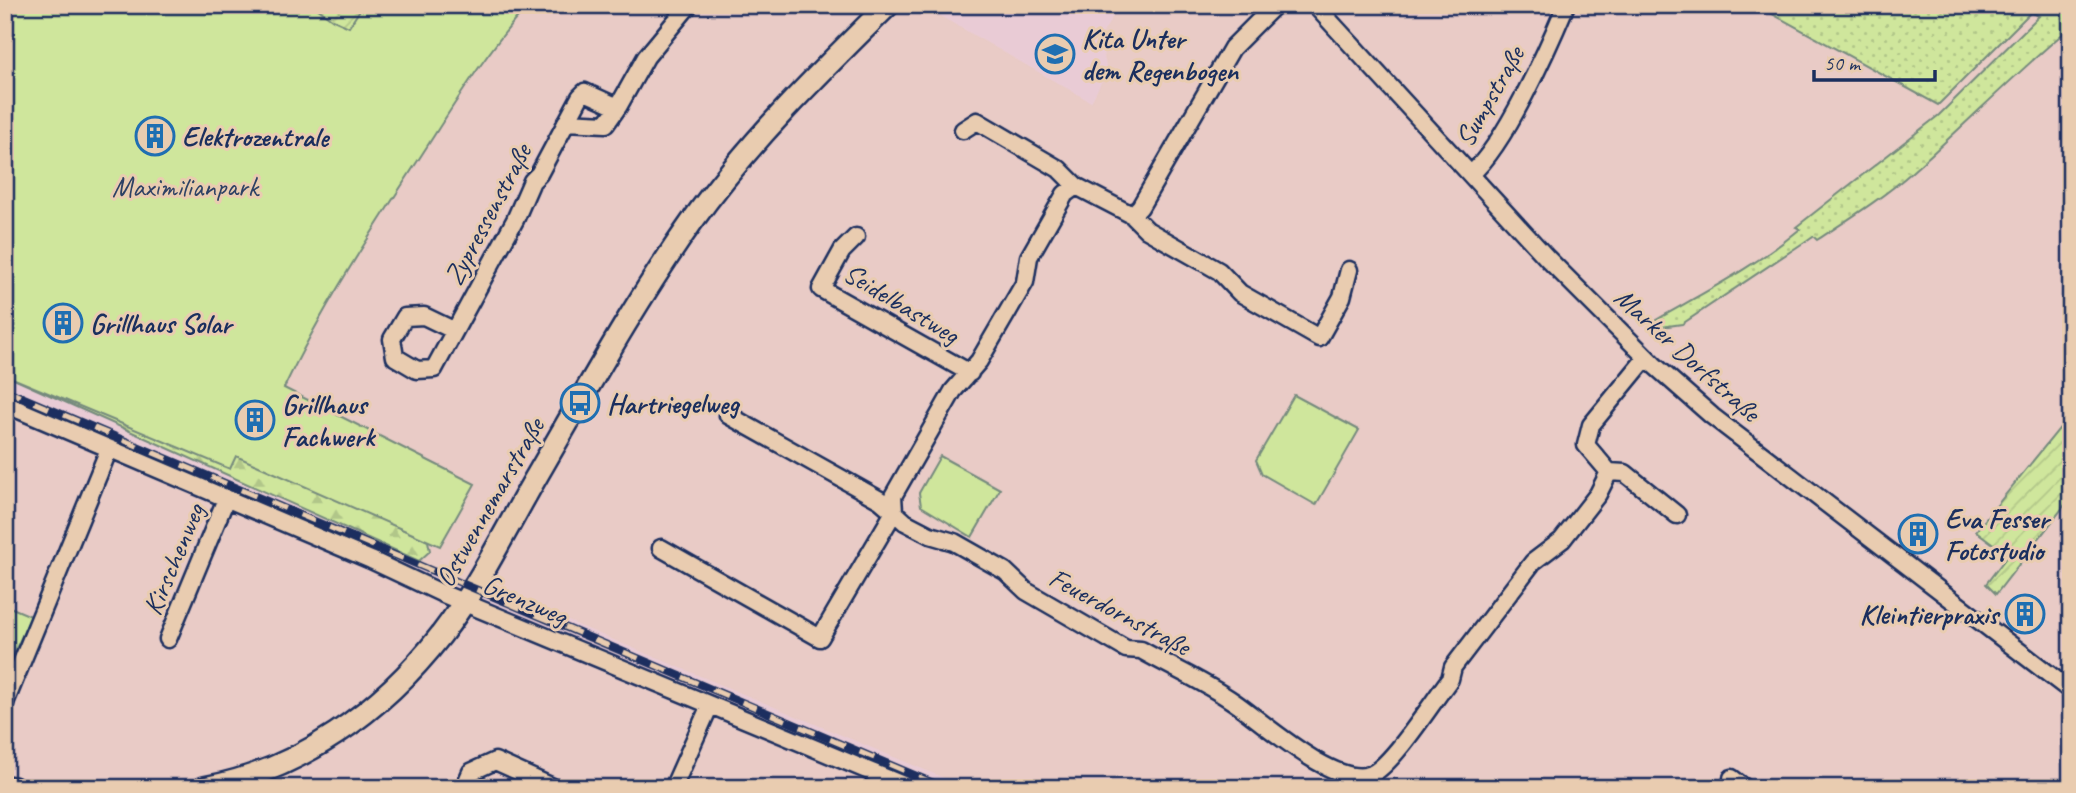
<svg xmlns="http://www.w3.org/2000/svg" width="2076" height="793" font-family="Caveat,sans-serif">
  <defs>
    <pattern id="grass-dots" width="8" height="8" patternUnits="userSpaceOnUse" patternTransform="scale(1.75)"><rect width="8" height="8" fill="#cfe69c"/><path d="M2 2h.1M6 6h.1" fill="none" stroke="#b1c689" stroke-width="1.8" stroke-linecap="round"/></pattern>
    <pattern id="forest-firs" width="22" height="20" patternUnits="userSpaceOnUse" patternTransform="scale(1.75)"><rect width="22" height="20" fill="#cfe69c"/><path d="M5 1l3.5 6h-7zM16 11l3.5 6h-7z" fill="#b1c689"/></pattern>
    <pattern id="garden-furrows" width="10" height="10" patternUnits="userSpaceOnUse" patternTransform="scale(1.75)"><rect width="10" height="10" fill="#cfe69c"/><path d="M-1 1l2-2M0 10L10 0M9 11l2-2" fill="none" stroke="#b1c689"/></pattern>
  </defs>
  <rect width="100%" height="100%" fill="#e9cbc6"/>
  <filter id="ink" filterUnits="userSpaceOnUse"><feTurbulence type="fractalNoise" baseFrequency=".0143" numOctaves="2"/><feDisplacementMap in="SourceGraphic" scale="14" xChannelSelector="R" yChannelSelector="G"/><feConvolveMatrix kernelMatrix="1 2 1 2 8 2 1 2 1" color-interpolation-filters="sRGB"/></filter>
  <g filter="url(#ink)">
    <path fill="#e9cbd5" d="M931 5H1094L1113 16 1100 38 1107 71 1091 102 928 9Z
      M5 375 458 579 499 592 968 788H925L452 591 432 577 5 397Z"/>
    <path fill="url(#grass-dots)" stroke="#758a7d" stroke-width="2" d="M1756 5H2071V32L2066 31C2013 76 1964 126 1912 172 1884 197 1849 219 1817 240L1813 236 1806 241 1682 324 1654 328 1656 320C1705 292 1756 266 1800 229L1796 227 1939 115 2039 16 2031 12 1938 105Z"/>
    <path fill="url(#forest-firs)" stroke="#758a7d" stroke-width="2" d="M5 345 428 541 430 551 419 561 5 375Z"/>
    <path fill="#cfe69c" stroke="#758a7d" stroke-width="2" d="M5 5H528C485 53 452 108 417 162 369 236 322 308 284 388L475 484 440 546 236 456 230 469 5 375Z
      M1294 395 1359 430 1316 505 1262 474 1256 460Z
      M940 456 1000 489 972 537 921 506 919 493Z
      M5 605 31 616 5 673Z"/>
    <path fill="url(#garden-furrows)" stroke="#758a7d" stroke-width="2" d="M313 5H361V8L349 27 333 20Z
      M2071 414V497L1996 594 1986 584 2008 555 1976 531Z"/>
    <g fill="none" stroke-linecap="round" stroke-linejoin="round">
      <defs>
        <path id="minor" d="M1275 5 1232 48 1140 207 1132 215 1076 186 1065 194 1029 257 1025 282 979 361 953 391 893 496 894 512 905 522 930 535 954 542 1005 571 1026 591 1126 649 1141 650C1171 667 1205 682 1234 702 1262 721 1337 790 1372 774 1394 763 1433 701 1450 679L1453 667 1533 562 1562 540 1598 494 1609 472 1586 445 1591 425 1646 358
          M1315 5 1547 258 1654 365 1712 416 2071 691
          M566 122 606 124 618 107
          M963 130 977 121 1059 169 1076 186
          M1471 174C1505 145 1548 48 1566 5
          M1132 215 1147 230 1219 271 1240 293 1319 338 1342 297 1349 270
          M856 237 842 251 821 289 970 373
          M453 330 424 316 405 317 392 339 395 357 417 370 434 369 515 220 532 181 539 174 580 97 585 92 618 107 646 57 689 5
          M5 404 371 560 441 593 910 788
          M1609 472 1625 473 1677 515
          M661 548 820 638 894 512 880 500 728 415
          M168 639 226 499
          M5 703 109 449
          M1732 778 1745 788
          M464 788 471 772 495 761 555 788
          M673 788 710 705"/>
        <path id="tertiary" d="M5 787 13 788
          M204 788C299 771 383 710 441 635 478 587 505 531 535 479 585 393 633 305 691 223 748 143 818 74 888 5"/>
      </defs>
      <use href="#minor" stroke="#1b2f5e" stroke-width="21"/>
      <use href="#tertiary" stroke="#1b2f5e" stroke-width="26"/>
      <use href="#minor" stroke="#e9ccb0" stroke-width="16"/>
      <use href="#tertiary" stroke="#e9ccb0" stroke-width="21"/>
      <defs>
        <path id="rail" d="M5 390 945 788"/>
      </defs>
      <use href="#rail" stroke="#1b2f5e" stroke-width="8"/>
      <use href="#rail" stroke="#e9ccb0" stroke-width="5" stroke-dasharray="16" stroke-linecap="butt"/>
    </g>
  </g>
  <defs>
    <symbol id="school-ring" viewBox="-11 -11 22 22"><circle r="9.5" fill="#e9ccb0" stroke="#1f6fb2" stroke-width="1.5"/><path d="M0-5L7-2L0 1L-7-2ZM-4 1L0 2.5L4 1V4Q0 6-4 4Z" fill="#1f6fb2"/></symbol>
    <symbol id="building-ring" viewBox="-11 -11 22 22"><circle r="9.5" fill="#e9ccb0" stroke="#1f6fb2" stroke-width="1.5"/><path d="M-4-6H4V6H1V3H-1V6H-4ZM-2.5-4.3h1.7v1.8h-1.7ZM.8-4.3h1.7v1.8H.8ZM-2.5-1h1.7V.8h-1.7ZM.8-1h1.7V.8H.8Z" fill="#1f6fb2"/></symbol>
    <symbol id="bus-ring" viewBox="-11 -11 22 22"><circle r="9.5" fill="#e9ccb0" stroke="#1f6fb2" stroke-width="1.5"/><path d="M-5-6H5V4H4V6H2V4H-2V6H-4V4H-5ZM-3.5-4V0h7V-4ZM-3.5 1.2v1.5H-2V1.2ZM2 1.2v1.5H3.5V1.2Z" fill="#1f6fb2"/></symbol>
  </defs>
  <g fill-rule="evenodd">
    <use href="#school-ring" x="1033" y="32" width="44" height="44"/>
    <use href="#building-ring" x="133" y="114" width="44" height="44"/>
    <use href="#building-ring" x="41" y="301" width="44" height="44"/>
    <use href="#bus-ring" x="558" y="381" width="44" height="44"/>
    <use href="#building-ring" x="233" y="398" width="44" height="44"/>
    <use href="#building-ring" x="1896" y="512" width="44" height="44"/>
    <use href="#building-ring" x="2003" y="592" width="44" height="44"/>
  </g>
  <g text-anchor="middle" stroke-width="6" stroke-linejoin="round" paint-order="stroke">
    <g font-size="28" font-weight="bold" fill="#1b2f5e" stroke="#e9ccb0" text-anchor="start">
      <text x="1082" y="48">Kita Unter<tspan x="1082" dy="32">dem Regenbogen</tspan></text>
      <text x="182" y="146">Elektrozentrale</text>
      <text x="90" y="333">Grillhaus Solar</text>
      <text x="607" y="413">Hartriegelweg</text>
      <text x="282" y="414">Grillhaus<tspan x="282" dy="32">Fachwerk</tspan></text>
      <text x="1945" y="528">Eva Fesser<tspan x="1945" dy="32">Fotostudio</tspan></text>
      <text x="1998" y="624" text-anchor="end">Kleintierpraxis</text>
    </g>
    <g font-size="28" fill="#1b2f5e" stroke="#e9ccb0">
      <text transform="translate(1489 96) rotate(-60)" y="10">Sumpstraße</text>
      <text transform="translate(487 214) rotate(-62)" y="10">Zypressenstraße</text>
      <text transform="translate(902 303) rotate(31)" y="10">Seidelbastweg</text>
      <text transform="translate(1688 354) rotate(42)" y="10">Marker Dorfstraße</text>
      <text transform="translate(489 502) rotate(-60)" y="10">Ostwennemarstraße</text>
      <text transform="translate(173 559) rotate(-67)" y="10">Kirschenweg</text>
      <text transform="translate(525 599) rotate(23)" y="10">Grenzweg</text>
      <text transform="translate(1120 611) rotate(28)" y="10">Feuerdornstraße</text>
    </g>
    <g font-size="28" fill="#2d4164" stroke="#e9ccb0">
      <text x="185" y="196">Maximilianpark</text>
    </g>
  </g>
  <rect width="2076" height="793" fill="none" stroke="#e9ccb0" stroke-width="28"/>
  <rect x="14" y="14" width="2048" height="765" fill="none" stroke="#1b2f5e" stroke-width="2.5" filter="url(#ink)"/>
  <path d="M1814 70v10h121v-10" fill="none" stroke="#1b2f5e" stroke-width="3.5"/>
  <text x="1824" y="70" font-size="21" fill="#1b2f5e" stroke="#e9ccb0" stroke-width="5" paint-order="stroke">50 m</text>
</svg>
